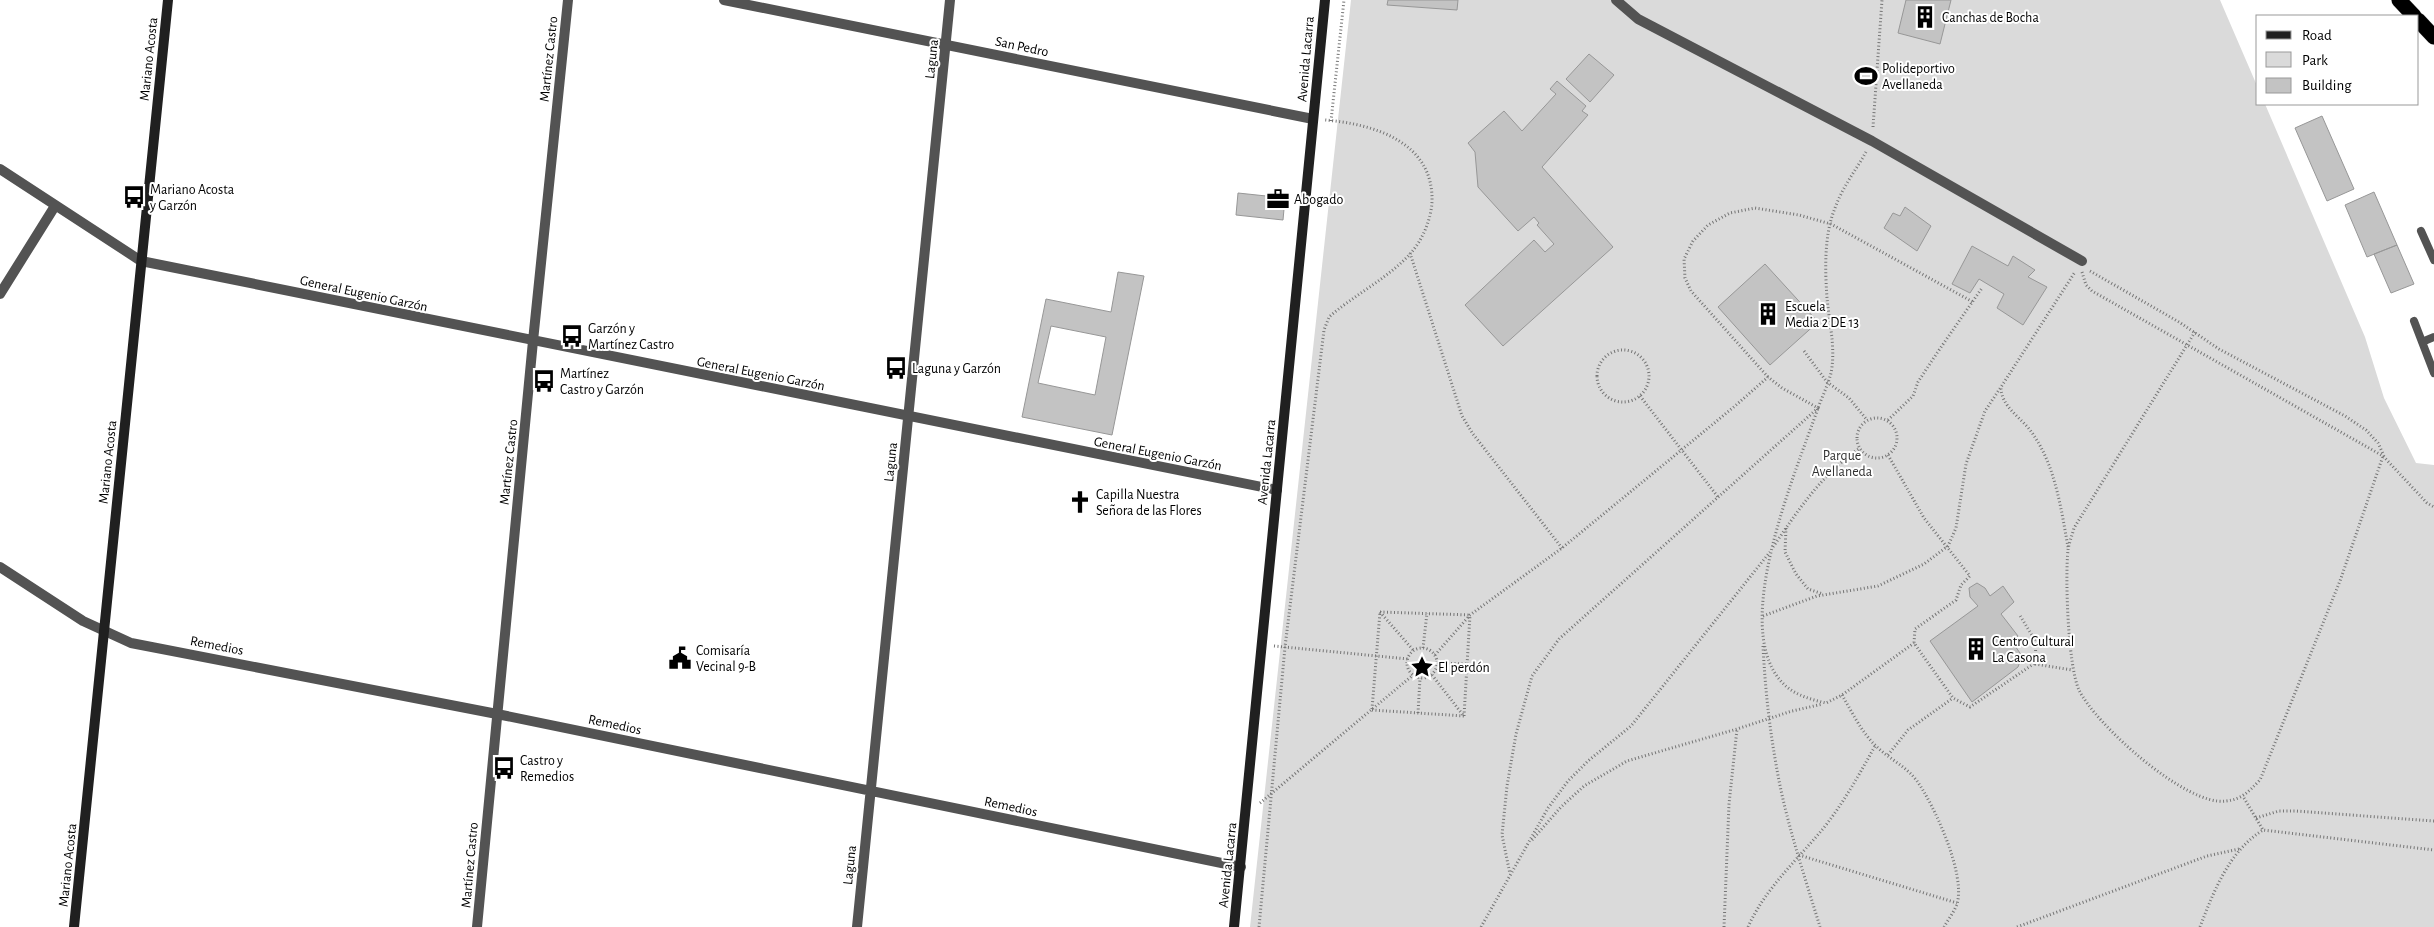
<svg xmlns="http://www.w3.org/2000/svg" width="2434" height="927" font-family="'Alegreya Sans',sans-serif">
  <rect width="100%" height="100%" fill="#fff"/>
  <path fill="#dadada" d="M1351 0H2220L2258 88V104H2265L2365 337 2384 398 2416 463 2434 465V927H1250Z"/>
  <path fill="#c3c3c3" stroke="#979797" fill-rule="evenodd" d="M1388 0H1458L1457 10 1387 5Z
    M1906 0H1951L1940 44 1898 33Z
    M1589 54 1614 75 1590 102 1566 79Z
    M1557 81 1586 106 1582 111 1588 115 1542 167 1613 247 1503 346 1465 305 1534 240 1545 252 1554 244 1537 225 1539 223 1534 217 1518 231 1478 187 1475 152 1468 143 1504 111 1522 131 1556 94 1550 89Z
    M2322 116 2354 189 2327 201 2295 128Z
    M2374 192 2397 245 2367 257 2345 205Z
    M1238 193 1285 198 1283 220 1236 215Z
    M1905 207 1931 226 1917 251 1884 228 1893 213 1900 216Z
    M2397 245 2414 284 2391 293 2374 254Z
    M1972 246 2008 266 2013 256 2035 270 2028 277 2047 287 2023 325 1997 308 2004 294 1979 279 1970 293 1952 284Z
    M1765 264 1818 322 1770 365 1718 307Z
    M1118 272 1144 276 1112 435 1022 417 1046 299 1111 312ZM1051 326 1106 337 1095 395 1038 383Z
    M1977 583 1985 588 1990 596 2003 586 2014 602 2001 614 2018 636 2011 640 2022 656 2018 667 1972 702 1930 641 1978 606 1970 597 1969 588Z"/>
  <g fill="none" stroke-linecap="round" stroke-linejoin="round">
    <defs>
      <path id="highway" d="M2399 0 2414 16
        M2418 20 2434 37"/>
    </defs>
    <use href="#highway" stroke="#dbdbdb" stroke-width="16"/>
    <path stroke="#757575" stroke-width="3" stroke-dasharray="1 2.5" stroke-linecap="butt" d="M1331 121 1344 0
      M1873 127 1882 0
      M1866 152C1856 170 1842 188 1835 208 1824 235 1825 269 1827 298 1829 322 1836 348 1831 373 1828 385 1822 397 1818 408 1796 472 1731 622 1780 680 1791 694 1809 699 1826 703L1842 695 1914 643
      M1410 253 1462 416 1473 434 1562 548
      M2090 271 2179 322 2219 349 2345 416 2366 430 2378 443 2384 456
      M2082 272 2086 285 2092 291 2383 456 2427 503 2434 507
      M2195 332 2074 528C2072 536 2069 543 2068 550 2065 578 2068 666 2079 690 2095 724 2187 807 2226 801 2243 799 2249 791 2260 780L2340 581 2383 456
      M1597 376a26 26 0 1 1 52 0a26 26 0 1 1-52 0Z
      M1804 351 1827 382 1849 398 1867 420
      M1768 377 1691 291 1685 278 1684 259 1693 241 1708 225 1730 213 1755 208 1799 215 1831 224 1973 302
      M1640 396 1718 497
      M1857 438a20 20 0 1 1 40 0a20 20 0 1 1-40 0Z
      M1888 420 1913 396 1918 382 1937 353 1982 288
      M1888 455 1924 518 1970 576 1961 585 1956 600 1915 629 1914 643 1953 698 1970 707 2035 663 2036 642 2019 614
      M1786 528 1785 552 1796 574 1808 589 1823 594
      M1773 547C1799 509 1822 474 1860 448
      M2068 547C2061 508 2055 463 2030 430 2019 416 2001 406 2001 387L2075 272
      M1380 612 1470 615
      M1380 612 1414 651
      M1763 616 1817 596 1878 586 1924 564 1948 546 1956 528 1966 464 1985 411 2001 387
      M1274 646 1408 659
      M1763 646C1765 686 1769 725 1776 764 1785 819 1804 874 1820 927
      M1423 648 1427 613
      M1407 663a15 15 0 1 1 30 0a15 15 0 1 1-30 0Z
      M1435 655 1470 615 1562 548 1735 406 1768 377 1782 388 1818 408 1559 639 1532 676 1516 734 1507 786 1502 835 1510 874
      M1437 663 1467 664
      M2035 664 2072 670
      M1432 675 1463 715
      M1842 695C1852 712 1862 733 1876 746 1889 759 1906 766 1917 781 1934 805 1966 874 1957 904 1954 912 1948 920 1944 927
      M1372 709 1380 612
      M1372 710 1464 716
      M1418 713 1420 678
      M1464 716 1470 615
      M1888 755 1908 730 1953 698
      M2244 798 2263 830
      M1260 803 1413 675
      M2256 818 2279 811H2296L2434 821
      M1532 840 1561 807 1584 786 1627 761 1737 729 1792 711 1823 704
      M1799 855 1957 903
      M1259 927 1285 647 1324 330 1329 317C1354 295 1387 279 1410 254 1422 241 1431 220 1432 202 1434 142 1374 124 1325 120
      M1481 927 1548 808 1568 781 1588 761 1631 726 1770 552
      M1724 927 1729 804 1737 729
      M1748 927C1765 889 1796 861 1822 830 1843 804 1859 775 1875 746
      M2017 927 2207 856 2239 849
      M2200 927C2214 891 2229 851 2263 830L2434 850"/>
    <path stroke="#535353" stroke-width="8" d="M2421 231 2434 260
      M2414 321 2434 373
      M2422 342 2434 337"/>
    <path stroke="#535353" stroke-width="10" d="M724 0 1313 119
      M1616 0 1638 19 1872 141 2082 261
      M0 169 141 261 1277 490
      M0 294 55 206
      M0 567 83 621 131 643 497 714 1241 867
      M477 927 533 341 568 0
      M857 927 950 0"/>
    <path stroke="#202020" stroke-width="10" d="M74 927 168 0
      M1234 927 1325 0"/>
    <use href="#highway" stroke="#000" stroke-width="15"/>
  </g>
  <defs>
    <symbol id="building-bare" viewBox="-9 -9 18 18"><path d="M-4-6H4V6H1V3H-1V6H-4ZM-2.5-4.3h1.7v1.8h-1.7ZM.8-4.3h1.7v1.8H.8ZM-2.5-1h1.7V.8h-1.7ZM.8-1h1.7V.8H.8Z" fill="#000" stroke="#fff" stroke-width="2.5" paint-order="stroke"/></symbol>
    <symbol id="stadium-bare" viewBox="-9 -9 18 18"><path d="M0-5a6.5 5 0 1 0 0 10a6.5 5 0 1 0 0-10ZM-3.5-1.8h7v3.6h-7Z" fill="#000" stroke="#fff" stroke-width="2.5" paint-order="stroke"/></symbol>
    <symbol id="bus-bare" viewBox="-9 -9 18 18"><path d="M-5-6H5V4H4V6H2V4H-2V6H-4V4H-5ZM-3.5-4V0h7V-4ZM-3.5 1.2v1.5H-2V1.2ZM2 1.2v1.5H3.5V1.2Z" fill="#000" stroke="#fff" stroke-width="2.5" paint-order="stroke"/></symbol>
    <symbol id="office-bare" viewBox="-9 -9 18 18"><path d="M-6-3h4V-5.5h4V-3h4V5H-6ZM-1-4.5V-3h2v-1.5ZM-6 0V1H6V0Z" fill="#000" stroke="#fff" stroke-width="2.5" paint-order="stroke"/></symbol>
    <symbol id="church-bare" viewBox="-9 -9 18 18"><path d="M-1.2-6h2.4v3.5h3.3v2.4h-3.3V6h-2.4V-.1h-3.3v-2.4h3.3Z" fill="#000" stroke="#fff" stroke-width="2.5" paint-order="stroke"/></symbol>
    <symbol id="civic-bare" viewBox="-9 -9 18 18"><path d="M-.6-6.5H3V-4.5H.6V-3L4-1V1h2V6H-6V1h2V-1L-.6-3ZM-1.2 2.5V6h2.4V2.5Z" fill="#000" stroke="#fff" stroke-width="2.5" paint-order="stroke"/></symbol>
    <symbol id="sight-bare" viewBox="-9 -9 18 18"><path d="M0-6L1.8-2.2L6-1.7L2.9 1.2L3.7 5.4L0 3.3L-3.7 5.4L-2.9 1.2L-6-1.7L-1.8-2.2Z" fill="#000" stroke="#fff" stroke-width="2.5" paint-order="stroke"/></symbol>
  </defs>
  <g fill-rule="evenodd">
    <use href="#building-bare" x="1909" y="1" width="32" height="32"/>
    <use href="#stadium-bare" x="1850" y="60" width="32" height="32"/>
    <use href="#bus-bare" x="118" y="181" width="32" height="32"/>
    <use href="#office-bare" x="1262" y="183" width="32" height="32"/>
    <use href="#building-bare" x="1752" y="298" width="32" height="32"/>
    <use href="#bus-bare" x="556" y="320" width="32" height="32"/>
    <use href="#bus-bare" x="880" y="352" width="32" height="32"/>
    <use href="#bus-bare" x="528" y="365" width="32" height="32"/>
    <use href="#church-bare" x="1064" y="486" width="32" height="32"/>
    <use href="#building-bare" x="1960" y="633" width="32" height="32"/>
    <use href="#civic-bare" x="664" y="642" width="32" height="32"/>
    <use href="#sight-bare" x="1406" y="651" width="32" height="32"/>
    <use href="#bus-bare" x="488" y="752" width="32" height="32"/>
  </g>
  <g text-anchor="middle" stroke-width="4" stroke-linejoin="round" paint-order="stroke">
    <g font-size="14" fill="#000" stroke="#fff" text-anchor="start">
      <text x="1942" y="22">Canchas de Bocha</text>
      <text x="1882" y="73">Polideportivo<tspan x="1882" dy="16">Avellaneda</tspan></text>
      <text x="150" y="194">Mariano Acosta<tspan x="150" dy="16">y Garzón</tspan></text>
      <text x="1294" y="204">Abogado</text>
      <text x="1785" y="311">Escuela<tspan x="1785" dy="16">Media 2 DE 13</tspan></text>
      <text x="588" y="333">Garzón y<tspan x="588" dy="16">Martínez Castro</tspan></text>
      <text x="912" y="373">Laguna y Garzón</text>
      <text x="560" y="378">Martínez<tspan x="560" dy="16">Castro y Garzón</tspan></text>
      <text x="1096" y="499">Capilla Nuestra<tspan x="1096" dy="16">Señora de las Flores</tspan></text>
      <text x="1992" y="646">Centro Cultural<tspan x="1992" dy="16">La Casona</tspan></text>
      <text x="696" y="655">Comisaría<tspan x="696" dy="16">Vecinal 9-B</tspan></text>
      <text x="1438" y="672">El perdón</text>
      <text x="520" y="765">Castro y<tspan x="520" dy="16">Remedios</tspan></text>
    </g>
    <g font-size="14" fill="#000" stroke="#fff">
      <text transform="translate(1022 46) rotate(12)" y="5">San Pedro</text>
      <text transform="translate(148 59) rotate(-84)" y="5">Mariano Acosta</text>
      <text transform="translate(548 59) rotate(-84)" y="5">Martínez Castro</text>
      <text transform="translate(931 59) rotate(-84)" y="5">Laguna</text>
      <text transform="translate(1305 59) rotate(-85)" y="5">Avenida Lacarra</text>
      <text transform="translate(364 293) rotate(12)" y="5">General Eugenio Garzón</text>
      <text transform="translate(761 373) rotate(11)" y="5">General Eugenio Garzón</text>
      <text transform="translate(1158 453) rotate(11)" y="5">General Eugenio Garzón</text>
      <text transform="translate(107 462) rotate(-84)" y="5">Mariano Acosta</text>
      <text transform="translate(508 462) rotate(-84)" y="5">Martínez Castro</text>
      <text transform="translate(890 462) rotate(-84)" y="5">Laguna</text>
      <text transform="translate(1266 462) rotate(-84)" y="5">Avenida Lacarra</text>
      <text transform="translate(217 645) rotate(11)" y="5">Remedios</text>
      <text transform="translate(615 724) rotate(12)" y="5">Remedios</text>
      <text transform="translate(1011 806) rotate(12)" y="5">Remedios</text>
      <text transform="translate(67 865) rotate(-84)" y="5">Mariano Acosta</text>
      <text transform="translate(469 865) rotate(-85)" y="5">Martínez Castro</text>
      <text transform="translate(849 865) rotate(-84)" y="5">Laguna</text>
      <text transform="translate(1227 865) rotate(-84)" y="5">Avenida Lacarra</text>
    </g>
    <g font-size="14" fill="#313131" stroke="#fff">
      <text x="1842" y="460">Parque<tspan x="1842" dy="16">Avellaneda</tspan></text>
    </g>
  </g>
  <rect x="2256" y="15" width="162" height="90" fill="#ffffff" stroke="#999999"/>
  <rect x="2266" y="31" width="25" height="8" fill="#202020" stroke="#999999"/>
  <text x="2302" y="40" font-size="15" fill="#000000">Road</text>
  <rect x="2266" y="52" width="25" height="15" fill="#dadada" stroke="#999999"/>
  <text x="2302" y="65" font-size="15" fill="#000000">Park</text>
  <rect x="2266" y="78" width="25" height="15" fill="#c3c3c3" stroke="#999999"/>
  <text x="2302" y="90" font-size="15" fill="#000000">Building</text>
</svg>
